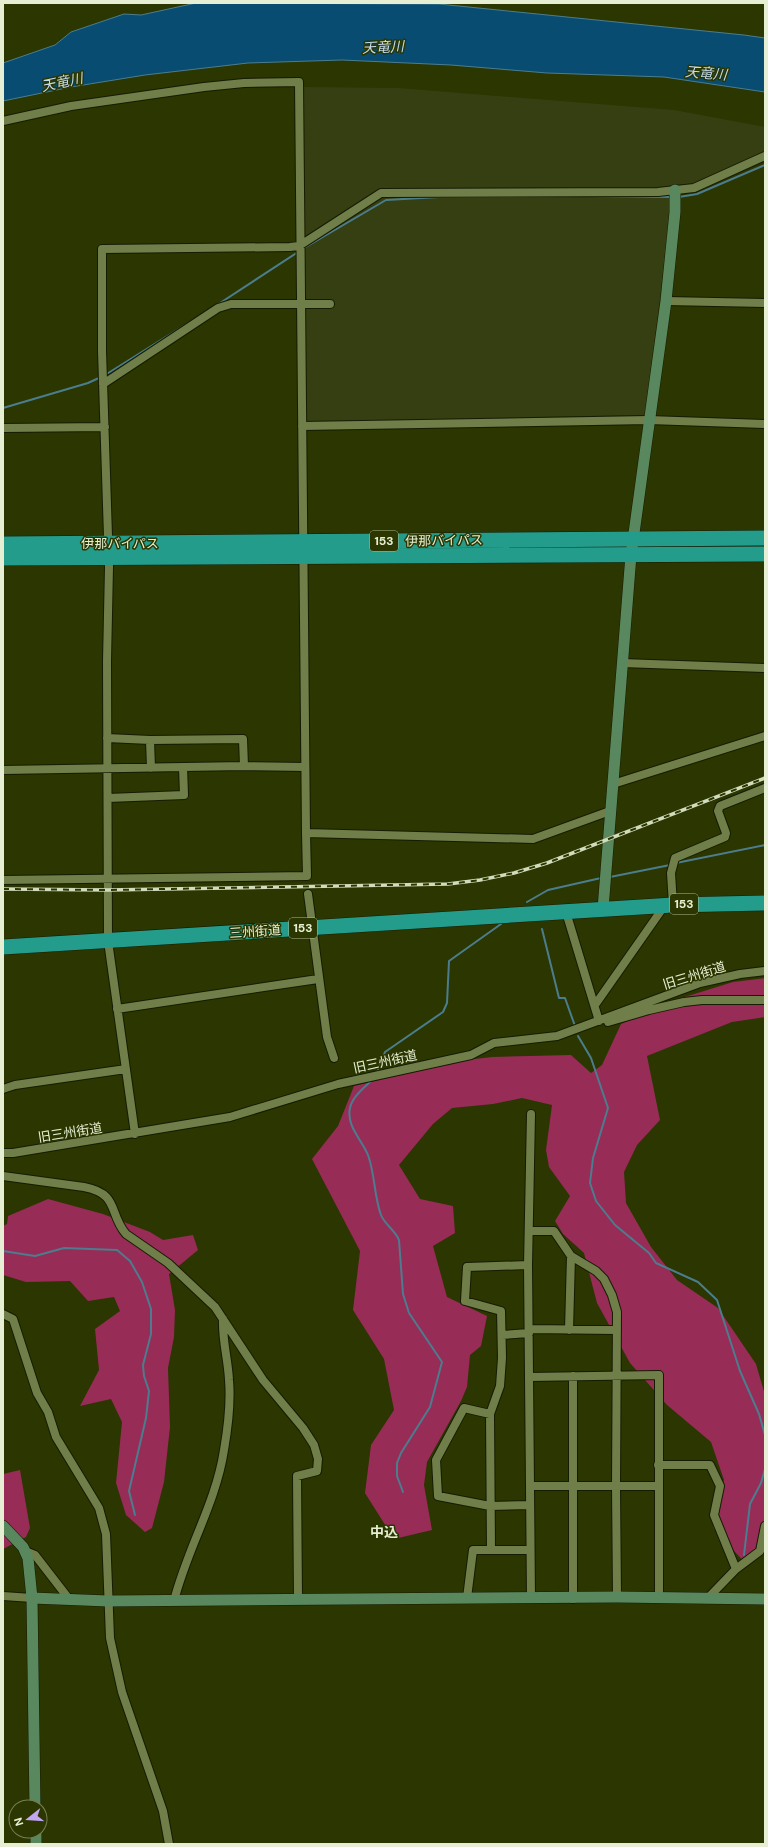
<svg xmlns="http://www.w3.org/2000/svg" width="768" height="1847" font-family="'DM Sans','Noto Sans JP',sans-serif">
  <rect width="100%" height="100%" fill="#2b3600"/>
  <path fill="#353f11" d="M299 87 398 88 674 110 765 127V155L670 195 671 203 666 250 645 415 531 417 526 418 305 424Z"/>
  <path fill="#972c56" d="M765 978V1017L732 1022 647 1056 660 1120 637 1145 624 1172 626 1203 651 1247 677 1280 718 1308 756 1364 765 1395V1532L746 1564 714 1529 710 1514 724 1480 711 1442 667 1405 630 1363 597 1303 584 1253 563 1234 555 1221 570 1196 549 1167 546 1150 552 1105 522 1098 493 1104 452 1108 433 1124 399 1165 420 1199 453 1206 455 1233 433 1246 447 1297 487 1316 481 1346 470 1355 467 1387 461 1401 427 1462 424 1485 432 1530 394 1539 365 1493 371 1445 394 1410 384 1359 353 1310 360 1251 312 1159 338 1126 354 1086 458 1061 492 1057 571 1055 591 1073 602 1065 621 1024 675 1000 733 982Z
    M48 1199 103 1214 150 1232 163 1240 193 1235 198 1250 169 1274 175 1310 174 1337 168 1368 170 1427 164 1482 152 1528 145 1532 126 1515 116 1483 122 1422 111 1399 80 1406 99 1370 95 1329 120 1311 114 1297 88 1301 70 1281 26 1282 3 1275V1226L7 1224 8 1216Z
    M20 1470 30 1528 26 1537 3 1549V1474Z"/>
  <path fill="#094c71" stroke="#4b7d8e" d="M196 3 439 4 744 35 765 38V92L664 77 547 73 451 65 342 60 248 63 145 75 71 87 3 101V63L55 45 71 32 124 14 141 15Z"/>
  <g fill="none" stroke-linecap="round" stroke-linejoin="round">
    <path stroke="#4b7d8e" stroke-width="2" d="M589 196 672 197
      M679 197 697 194 765 165
      M304 248 386 200 439 197 584 196
      M217 305 298 252
      M105 375 193 320
      M3 408 88 383 101 377
      M676 863 765 845
      M610 877 670 865
      M527 902 548 890 601 878
      M542 929 559 998H565L575 1026
      M578 1036 591 1058 608 1108 593 1158 590 1183 596 1201 615 1225 649 1253 656 1263 698 1282 717 1300 740 1371 759 1414 765 1435
      M377 1072 385 1052 443 1012 447 1003 449 961 501 924
      M373 1079C365 1087 352 1097 350 1108 346 1126 362 1140 368 1155 375 1174 374 1196 381 1215 385 1225 395 1230 399 1240L403 1294 409 1313 442 1362 430 1407 401 1453 397 1463V1476L403 1492
      M3 1251 35 1256 64 1248 117 1250 130 1261 142 1282 151 1309V1334L143 1365 144 1376 149 1391 146 1418 129 1491 135 1515
      M744 1555 750 1504 761 1483 765 1469"/>
    <defs>
      <path id="street" d="M3 121 71 106 204 87 244 83 299 82 306 833 533 839 610 811
        M666 301 765 303
        M103 384 218 308 231 304H330
        M302 426 649 420 765 424
        M3 428 105 427
        M622 663 765 668
        M107 738 150 740 243 739 244 766
        M150 740 151 768
        M3 770 244 766 305 767
        M613 784 765 736
        M108 798 184 795 183 767
        M3 880 307 876 306 833
        M308 894 327 1037 334 1058
        M673 905 671 873 675 858 725 837 726 833 718 811 720 806 765 788
        M566 912 599 1021
        M595 1005 665 905
        M117 1009 318 979
        M608 1022 649 1010 684 1002 702 1000H765
        M3 1089 15 1085 126 1069
        M531 1114 528 1265 531 1598
        M135 1134 108 941 107 661 109 567 102 351V249L290 247 299 246 381 193 658 192 694 188 765 156
        M3 1153H13L230 1117 338 1084 471 1055 494 1043 557 1036 700 983 740 974 765 971
        M3 1176 84 1187C120 1194 108 1213 126 1234L168 1263 215 1307 263 1380 303 1428 314 1445 318 1459 317 1471 297 1476 298 1599
        M530 1231H554L571 1256 596 1271 604 1279 612 1295 617 1312 616 1486 617 1597
        M528 1265 467 1267 465 1301 501 1311 502 1358 500 1386 490 1414 464 1408 436 1460 438 1496 490 1506 530 1505
        M3 1314 13 1319 37 1393 48 1412 56 1437 99 1508 106 1534 110 1638 122 1692 163 1811 169 1844
        M529 1329 616 1330
        M569 1330 571 1256
        M502 1335 529 1333
        M573 1376V1599
        M529 1377 659 1375V1597
        M658 1465H710L720 1486 714 1515 736 1569 707 1599
        M530 1486H658
        M491 1550H530
        M25 1551 35 1555 69 1599
        M736 1569 760 1551 765 1526
        M3 1596 32 1598
        M467 1598 473 1550H491L490 1414
        M174 1601C187 1549 216 1503 224 1450 228 1427 231 1403 229 1380 228 1359 222 1340 223 1319"/>
      <path id="secondary" d="M603 909 631 555 666 301 675 212V190
        M3 1526 23 1547 28 1558 32 1598 35 1807
        M32 1598 108 1601 617 1597 765 1599
        M36 1831V1844"/>
      <path id="highway" d="M3 544 765 538
        M3 558 765 554
        M3 947 673 905 765 903"/>
    </defs>
    <use href="#street" stroke="#161c02" stroke-width="10"/>
    <use href="#secondary" stroke="#161c02" stroke-width="12"/>
    <use href="#highway" stroke="#161c02" stroke-width="16"/>
    <use href="#street" stroke="#707e4a" stroke-width="8"/>
    <use href="#secondary" stroke="#59875e" stroke-width="11"/>
    <use href="#highway" stroke="#239c8b" stroke-width="15"/>
    <defs>
      <path id="rail" d="M3 889 108 890 448 884 480 880 514 873 547 863 765 778"/>
    </defs>
    <use href="#rail" stroke="#d2dcbd" stroke-width="3.5"/>
    <use href="#rail" stroke="#2b3600" stroke-width="2" stroke-dasharray="6" stroke-linecap="butt"/>
  </g>
  <g text-anchor="middle" stroke-width="3" stroke-linejoin="round" paint-order="stroke">
    <g fill="#2b3600" stroke="#aeb894" stroke-width="1">
      <rect x="370" y="531" width="28" height="20" rx="3"/>
      <rect x="670" y="894" width="28" height="20" rx="3"/>
      <rect x="289" y="918" width="28" height="20" rx="3"/>
    </g>
    <g font-size="12" font-weight="bold" fill="#e6efd3">
      <text x="384" y="545">153</text>
      <text x="684" y="908">153</text>
      <text x="303" y="932">153</text>
    </g>
    <g font-size="13" fill="#e6efd3" stroke="#2b3600">
      <text transform="translate(444 540) rotate(-1)" y="5">伊那バイパス</text>
      <text x="120" y="548">伊那バイパス</text>
      <text transform="translate(255 931) rotate(-4)" y="5">三州街道</text>
      <text transform="translate(694 975) rotate(-17)" y="5">旧三州街道</text>
      <text transform="translate(385 1061) rotate(-12)" y="5">旧三州街道</text>
      <text transform="translate(70 1132) rotate(-9)" y="5">旧三州街道</text>
    </g>
    <g font-size="14" font-style="italic" fill="#c4dbed" stroke="#2b3600">
      <text transform="translate(383 47) rotate(-3)" y="5">天竜川</text>
      <text transform="translate(706 73) rotate(5)" y="5">天竜川</text>
      <text transform="translate(62 82) rotate(-12)" y="5">天竜川</text>
    </g>
    <g font-size="14" font-weight="bold" fill="#e6efd3" stroke="#2b3600">
      <text x="384" y="1537">中込</text>
    </g>
  </g>
  <rect width="768" height="1847" fill="none" stroke="#e6efd3" stroke-width="8"/>
  <g transform="translate(28 1819) rotate(253)"><circle r="19" fill="#2b3600" stroke="#768054"/>
  <path d="M0-3L7 15L0 10L-7 15Z" fill="#c3a7f2"/>
  <text y="-6" font-size="11" font-weight="bold" text-anchor="middle" fill="#e6efd3">N</text>
  </g>
</svg>
